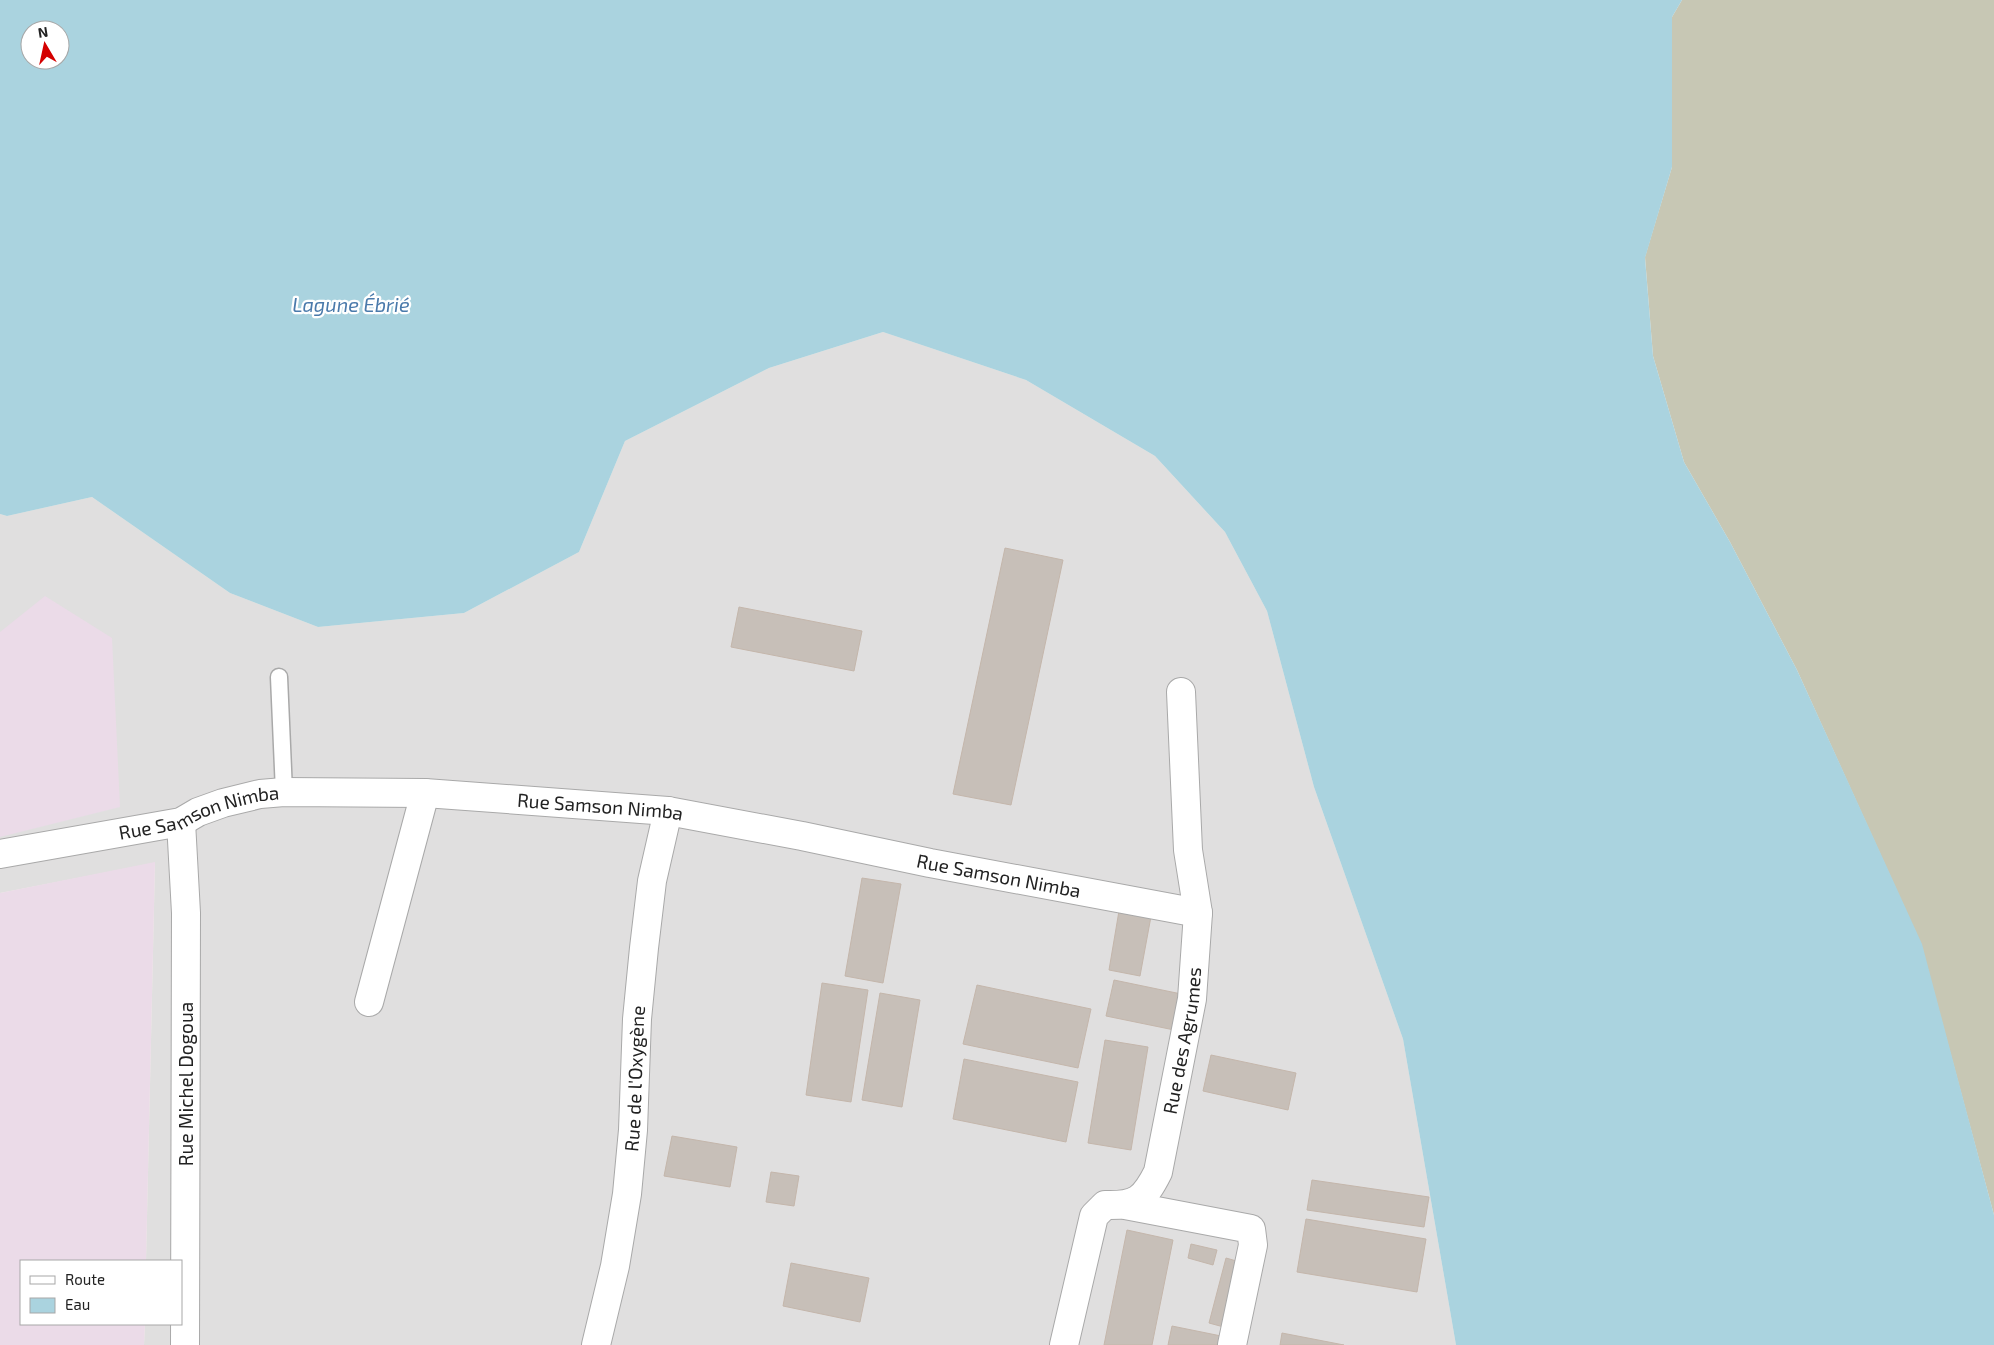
<svg xmlns="http://www.w3.org/2000/svg" width="1994" height="1345" font-family="'Exo 2',sans-serif">
  <rect width="100%" height="100%" fill="#f2efe9"/>
  <path fill="#e0dfdf" d="M883 332 1026 380 1155 456 1225 532 1267 611 1314 787 1403 1039 1456 1345H144L145 1324H181V1261H146L155 863 0 893V514L7 516 92 497 230 593 318 627 464 613 579 552 625 441 769 368Z"/>
  <path fill="#ebdbe8" d="M45 596 112 638 120 807 0 837V632Z
    M155 862 146 1261H21V1324H145L144 1345H0V893Z"/>
  <path fill="#c7c7b4" d="M1682 0H1994V1215L1921 944 1797 670 1730 542 1684 462 1653 356 1645 257 1672 167V17Z"/>
  <path fill="#aad3df" fill-rule="evenodd" d="M0 0H1682L1672 17V167L1645 258 1653 356 1684 462 1730 542 1797 670 1922 944 1994 1215V1345H1456L1403 1039 1314 787 1267 611 1225 532 1155 456 1026 380 883 332 769 368 625 441 579 552 464 613 318 627 230 593 92 497 7 516 0 514ZM30 30H60V60H30Z"/>
  <path fill="#c7bfb8" stroke="#c4b6ab" d="M1005 548 1063 560 1011 805 953 794Z
    M739 607 862 631 854 671 731 647Z
    M862 878 901 884 883 983 845 976Z
    M1120 905 1152 911 1140 976 1109 970Z
    M1114 980 1191 996 1184 1032 1106 1016Z
    M822 983 868 990 851 1102 806 1095Z
    M977 985 1091 1009 1078 1068 963 1044Z
    M880 993 920 1000 902 1107 862 1100Z
    M1105 1040 1148 1047 1131 1150 1088 1143Z
    M1211 1055 1296 1073 1288 1110 1203 1091Z
    M964 1059 1078 1082 1066 1142 953 1119Z
    M672 1136 737 1147 730 1187 664 1176Z
    M771 1172 799 1176 794 1206 766 1202Z
    M1312 1180 1429 1197 1424 1227 1307 1210Z
    M1306 1219 1426 1239 1417 1292 1297 1272Z
    M1127 1230 1173 1240 1152 1345H1104Z
    M1191 1244 1217 1250 1213 1265 1188 1258Z
    M1226 1258 1247 1264 1231 1329 1209 1323Z
    M791 1263 869 1278 860 1322 783 1306Z
    M1172 1326 1231 1338 1229 1345H1168Z
    M1282 1333 1344 1345H1280Z"/>
  <g fill="none" stroke-linecap="round" stroke-linejoin="round">
    <defs>
      <path id="service" d="M279 677 284 792"/>
      <g id="minor">
        <path d="M181 822 186 913 185 1345"/>
        <path id="s1" d="M0 854 181 822 198 812 223 803 260 794 284 792 425 793 668 811 802 836 930 863 1198 913"/>
        <path d="M369 1002 425 793"/>
        <path d="M1125 1205 1251 1229 1253 1245 1232 1345"/>
        <path id="s2" d="M596 1345 615 1266 627 1194 633 1130 637 1019 644 948 652 881 668 811"/>
        <path id="s3" d="M1064 1345 1094 1216 1105 1205C1136 1206 1144 1200 1158 1172L1192 999 1198 913 1188 850 1181 692"/>
      </g>
    </defs>
    <use href="#service" stroke="#a9a9a9" stroke-width="19"/>
    <use href="#minor" stroke="#a9a9a9" stroke-width="30"/>
    <use href="#service" stroke="#fff" stroke-width="16"/>
    <use href="#minor" stroke="#fff" stroke-width="28"/>
  </g>
  <g text-anchor="middle" stroke-width="4.5" stroke-linejoin="round" paint-order="stroke">
    <g font-size="19" fill="#222" stroke="#fff">
      <text dy="7" stroke="none"><textPath href="#s1" startOffset="609">Rue Samson Nimba</textPath></text>
      <text dy="7" stroke="none"><textPath href="#s1" startOffset="204">Rue Samson Nimba</textPath></text>
      <text dy="7" stroke="none"><textPath href="#s1" startOffset="1014">Rue Samson Nimba</textPath></text>
      <text dy="7" stroke="none"><textPath href="#s3" startOffset="350">Rue des Agrumes</textPath></text>
      <text dy="7" stroke="none"><textPath href="#s2" startOffset="270">Rue de l'Oxygène</textPath></text>
      <text transform="translate(186 1084) rotate(-90)" y="7">Rue Michel Dogoua</text>
    </g>
    <g font-size="20" font-style="italic" fill="#4a7aab" stroke="#fff">
      <text x="351" y="312">Lagune Ébrié</text>
    </g>
  </g>
  <rect x="20" y="1260" width="162" height="65" fill="#ffffff" stroke="#a7a7a7"/>
  <rect x="30" y="1276" width="25" height="8" fill="#ffffff" stroke="#a7a7a7"/>
  <text x="65" y="1285" font-size="15" fill="#222222">Route</text>
  <rect x="30" y="1298" width="25" height="15" fill="#aad3df" stroke="#a7a7a7"/>
  <text x="65" y="1310" font-size="15" fill="#222222">Eau</text>
  <g transform="translate(45 45) rotate(351)"><circle r="24" fill="#ffffff" stroke="#a7a7a7"/>
  <path d="M0-4L9 19L0 12L-9 19Z" fill="#d40000"/>
  <text y="-8" font-size="14" font-weight="bold" text-anchor="middle" fill="#222222">N</text>
  </g>
</svg>
